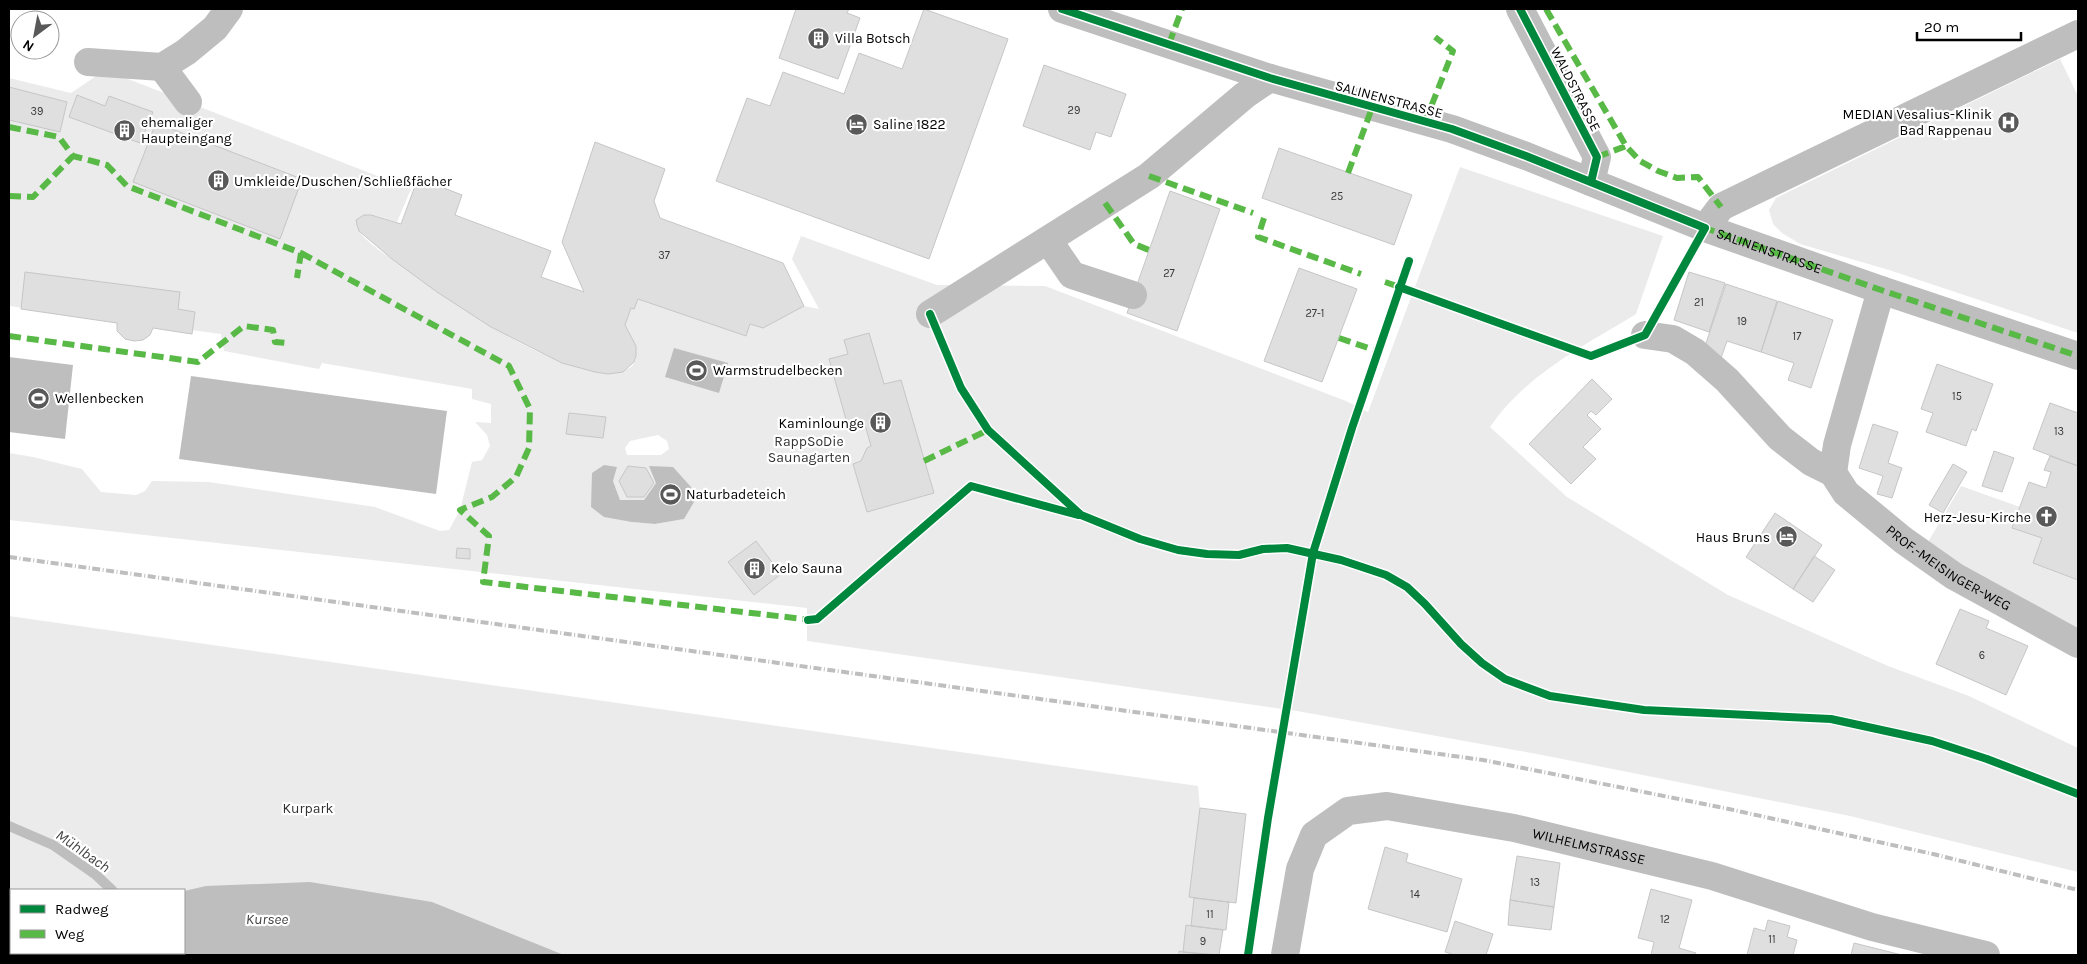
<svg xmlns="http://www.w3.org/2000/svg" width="2087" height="964" font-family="Karla,sans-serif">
  <rect width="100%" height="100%" fill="#fff"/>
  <path fill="#ebebeb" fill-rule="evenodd" d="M2060 59 2078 96V333L1889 270 1800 244 1782 233 1773 224 1769 210 1776 198Z
    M105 70 411 189 397 222C385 219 367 210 356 220 357 223 357 227 359 231 370 247 399 263 416 275 462 307 509 342 562 362 598 376 662 386 625 325L631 308 638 299 746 336 750 324 763 328 804 306 819 309 792 259 801 236 937 285 1045 286 1346 401 1368 412 1460 167 1663 236 1636 314C1584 346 1526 374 1490 427L1567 497 1728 595 1888 666 1969 696 2078 748V872L1850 816 1537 754 1297 711 807 641V608L9 520V453L33 457 82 469 101 492 136 495 145 491 152 481 209 482 375 507 440 531 449 530 460 510 472 462 482 460 490 446 487 435 475 422 491 423V404L472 399V389L322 363 319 369 224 351 221 334 9 306V78L71 93ZM569 413 605 417 603 438 567 433ZM658 435 667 441 669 449 661 455H627L625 448 630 441ZM617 467 613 481 620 500H644L656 483 684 519 655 524 632 522 592 473ZM628 467 646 468 653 483 644 497H627L619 481ZM756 541 781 574 754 595 728 562Z
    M1961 486 2020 507 2013 528 2042 538 2033 563 2078 580V630L1959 564 1928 542Z
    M9 616 1198 786 1200 808 1189 897 1194 898 1191 926 1183 952 1179 951V955H9ZM11 890H184V953H11Z"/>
  <path fill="#bebebe" d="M674 348 728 363 719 393 665 377Z
    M9 357 73 365 65 439 9 432Z
    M191 376 447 411 436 494 179 459Z
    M604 465 617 467 613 481 620 500H644L656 483 649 466 673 467 691 487 694 502 684 519 655 524 632 522 604 517 591 507 592 473Z
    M310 882 432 902 564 955H123V953H184V891L206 886Z"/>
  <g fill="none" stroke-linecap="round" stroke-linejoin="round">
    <path stroke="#bebebe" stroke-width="10" d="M9 826 53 845 96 875 112 890"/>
  </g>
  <path fill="#dfdfdf" stroke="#c6c6c6" d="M796 9H849L847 13 860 18 838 79 779 58Z
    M924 9 1008 39 929 259 716 181 747 98 770 106 783 72 844 94 859 53 902 69Z
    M1044 65 1126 94 1111 137 1096 132 1090 150 1023 126Z
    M9 87 67 102 60 132 9 120Z
    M77 95 105 106 109 96 153 112 140 143 69 117Z
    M156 123 302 179 280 239 133 182Z
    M595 142 665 169 654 201 660 218 783 263 804 306 763 328 750 324 746 336 638 299 634 309 631 308 625 325 636 346V356L634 362 623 372 608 374 595 372 562 363 491 327 437 292 392 259 359 231 357 225 356 220 364 215H371L401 224 418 178 462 195 455 215 551 251 541 277 584 292 562 242Z
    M1279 148 1412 195 1394 245 1262 198Z
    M1170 191 1220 209 1177 331 1127 313Z
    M1299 268 1357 289 1322 382 1264 361Z
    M25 272 180 292 178 309 195 312 192 334 153 328 150 335 143 340 134 341 125 339 117 331V323L21 309Z
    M1689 272 1725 283 1709 332 1674 320Z
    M1726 284 1777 301 1761 352 1727 341 1721 358 1703 352Z
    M1778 301 1833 320 1811 388 1788 380 1794 363 1761 352Z
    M869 333 884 384 901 380 934 493 867 512 853 464 861 461 867 448 871 446 865 425 849 430 829 359 848 354 844 340Z
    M1937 364 1993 384 1976 431 1972 429 1966 446 1926 432 1933 413 1921 409Z
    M1592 379 1612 399 1596 415 1591 411 1587 415 1601 429 1583 447 1596 459 1571 484 1529 444Z
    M2050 403 2078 413V466L2033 449Z
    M569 413 606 417 603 438 566 434Z
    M1873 424 1898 432 1888 463 1902 468 1892 498 1877 494 1883 476 1859 468Z
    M1994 451 2014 458 2002 492 1982 486Z
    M2050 456 2078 466V580L2033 563 2042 538 2012 528 2029 482 2046 488 2051 472 2044 470Z
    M1953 464 1967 472 1943 513 1929 505Z
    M628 466 646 468 654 483 644 497H627L619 481Z
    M1775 513 1822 545 1793 589 1746 557Z
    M756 541 781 574 754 595 728 562Z
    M457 548 470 549V559L456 558Z
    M1814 556 1835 570 1813 602 1793 589Z
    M1960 609 1989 621 1986 628 2028 646 2006 695 1936 664Z
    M1200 808 1246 814 1236 903 1189 897Z
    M1385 847 1408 854 1406 862 1462 879 1447 932 1368 909Z
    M1517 856 1560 863 1554 907 1510 900Z
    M1651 889 1692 900 1679 948 1696 953 1695 955H1651L1654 942 1638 938Z
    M1194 898 1229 902 1226 930 1191 926Z
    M1510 900 1554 907 1551 930 1508 925Z
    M1768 920 1790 926 1787 937 1797 940 1793 955H1747L1754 928 1765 931Z
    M1455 921 1493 934 1486 955H1455L1445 952Z
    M1186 925 1223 930 1219 955 1183 952Z
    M1854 943 1902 955H1851Z
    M1179 951 1183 952 1213 955H1179Z"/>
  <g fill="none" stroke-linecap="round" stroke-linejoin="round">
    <g stroke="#bebebe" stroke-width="28">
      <path id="s1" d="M1062 9 1270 78 1452 129 1526 156 1705 228 1881 290 2078 356"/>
      <path d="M1520 9 1597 157 1591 182"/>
      <path d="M88 62 162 67 186 52 215 28 229 9"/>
      <path d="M162 67 188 102"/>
      <path d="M1705 228 1721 207 2078 34"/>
      <path d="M1048 240 1072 275 1133 295"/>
      <path d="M930 314 1149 176 1245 95 1270 78"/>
      <path id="s2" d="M1645 335 1673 339 1695 352 1727 380 1780 438 1811 462 1833 473 1846 493 1903 540 1954 576 2078 644"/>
      <path d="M1833 473 1837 445 1881 290"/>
      <path id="s3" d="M1285 955 1300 869 1314 835 1348 811 1387 806 1514 828 1712 876 1872 927 1986 955"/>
    </g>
    <path stroke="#bebebe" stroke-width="4" stroke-dasharray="8 2.5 1 2.5" stroke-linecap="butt" d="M9 557 1483 760 1729 809 1933 854 2078 890"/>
    <path stroke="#58b947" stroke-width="6" stroke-dasharray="12 6" stroke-linecap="butt" d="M1546 9 1626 146 1640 161 1658 171 1677 178 1698 177 1721 207
      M1169 44 1182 9
      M1425 122 1453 51 1435 37
      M9 127 59 137 73 156 107 165 127 186 301 253 297 278
      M1597 157 1626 146
      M1348 173 1372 108
      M1149 176 1253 213
      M9 196 33 197 73 156
      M1105 203 1134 244 1149 250
      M1264 218 1258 237 1361 274
      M1704 230 1705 228 1881 290 2078 356
      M301 253 509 366 530 409 529 448 516 477 492 497 460 510 489 536 483 582 812 620
      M1385 282 1403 288
      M9 336 198 362 244 326 273 330 275 342 286 343
      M1339 338 1377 351
      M924 461 988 430"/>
    <defs>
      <path id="cycleway" d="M1062 9 1270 78 1452 129 1526 156 1705 228 1645 335 1591 356 1399 287
        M1520 9 1597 157 1591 182
        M930 314 961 388 988 430 1081 515 1140 539 1178 550 1207 554 1239 555 1263 549 1287 548 1341 560 1386 575 1407 587 1425 604 1461 644 1482 663 1505 679 1550 696 1644 710 1831 719 1932 741 1987 759 2078 794
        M808 620 817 619 971 486 1078 515
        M1248 955 1268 818 1313 553 1352 428 1409 261"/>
    </defs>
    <use href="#cycleway" stroke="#fff" stroke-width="11"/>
    <use href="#cycleway" stroke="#00873e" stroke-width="8"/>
  </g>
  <defs>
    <symbol id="building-disc" viewBox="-11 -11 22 22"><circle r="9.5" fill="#595959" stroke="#fff"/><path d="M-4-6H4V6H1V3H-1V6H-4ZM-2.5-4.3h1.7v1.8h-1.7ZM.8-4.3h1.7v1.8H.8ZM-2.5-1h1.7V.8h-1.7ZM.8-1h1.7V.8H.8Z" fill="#fff"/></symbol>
    <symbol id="hospital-disc" viewBox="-11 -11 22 22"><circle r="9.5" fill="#595959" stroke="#fff"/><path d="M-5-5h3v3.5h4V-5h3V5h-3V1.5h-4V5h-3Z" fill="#fff"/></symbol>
    <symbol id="hotel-disc" viewBox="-11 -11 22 22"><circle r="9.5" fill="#595959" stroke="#fff"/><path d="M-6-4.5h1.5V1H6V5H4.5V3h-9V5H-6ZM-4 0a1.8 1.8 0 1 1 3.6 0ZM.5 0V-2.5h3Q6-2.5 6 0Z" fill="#fff"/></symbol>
    <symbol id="stadium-disc" viewBox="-11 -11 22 22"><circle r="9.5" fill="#595959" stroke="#fff"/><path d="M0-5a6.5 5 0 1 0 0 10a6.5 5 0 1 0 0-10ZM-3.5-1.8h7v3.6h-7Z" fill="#fff"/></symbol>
    <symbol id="church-disc" viewBox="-11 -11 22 22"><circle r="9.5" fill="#595959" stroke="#fff"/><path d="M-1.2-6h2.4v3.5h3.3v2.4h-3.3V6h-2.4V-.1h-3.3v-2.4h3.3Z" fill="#fff"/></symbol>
  </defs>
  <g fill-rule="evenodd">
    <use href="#building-disc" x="806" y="26" width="25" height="25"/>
    <use href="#hospital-disc" x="1996" y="110" width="25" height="25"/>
    <use href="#hotel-disc" x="844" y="112" width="25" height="25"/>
    <use href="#building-disc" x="112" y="118" width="25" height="25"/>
    <use href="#building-disc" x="206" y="168" width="25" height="25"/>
    <use href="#stadium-disc" x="684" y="358" width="25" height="25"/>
    <use href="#stadium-disc" x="26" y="386" width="25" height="25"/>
    <use href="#building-disc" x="868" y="410" width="25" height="25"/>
    <use href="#stadium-disc" x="658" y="482" width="25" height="25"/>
    <use href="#church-disc" x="2034" y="504" width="25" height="25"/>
    <use href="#hotel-disc" x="1774" y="524" width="25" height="25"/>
    <use href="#building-disc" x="742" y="556" width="25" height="25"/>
  </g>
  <g text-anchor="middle" stroke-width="4.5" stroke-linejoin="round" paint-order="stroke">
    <g font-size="11" fill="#383838">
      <text x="1074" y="114">29</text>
      <text x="37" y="115">39</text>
      <text x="1337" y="200">25</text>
      <text x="664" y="259">37</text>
      <text x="1169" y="277">27</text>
      <text x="1699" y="306">21</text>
      <text x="1315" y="317">27-1</text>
      <text x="1742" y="325">19</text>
      <text x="1797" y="340">17</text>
      <text x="1957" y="400">15</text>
      <text x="2059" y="435">13</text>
      <text x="1982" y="659">6</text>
      <text x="1535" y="886">13</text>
      <text x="1415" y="898">14</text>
      <text x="1210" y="918">11</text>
      <text x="1665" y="923">12</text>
      <text x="1772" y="943">11</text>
      <text x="1203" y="945">9</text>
    </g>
    <g font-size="14" fill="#000" stroke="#fff" text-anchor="start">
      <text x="835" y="43">Villa Botsch</text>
      <text x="1992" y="119" text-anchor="end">MEDIAN Vesalius-Klinik<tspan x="1992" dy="16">Bad Rappenau</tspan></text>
      <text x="141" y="127">ehemaliger<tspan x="141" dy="16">Haupteingang</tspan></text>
      <text x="873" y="129">Saline 1822</text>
      <text x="234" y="186">Umkleide/Duschen/Schließfächer</text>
      <text x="713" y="375">Warmstrudelbecken</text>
      <text x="55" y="403">Wellenbecken</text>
      <text x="864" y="428" text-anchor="end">Kaminlounge</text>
      <text x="686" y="499">Naturbadeteich</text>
      <text x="2031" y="522" text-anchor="end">Herz-Jesu-Kirche</text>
      <text x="1770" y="542" text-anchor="end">Haus Bruns</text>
      <text x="771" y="573">Kelo Sauna</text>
    </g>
    <g font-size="14" fill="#000" stroke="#fff">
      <text transform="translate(1576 89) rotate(63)" y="5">WALDSTRASSE</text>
      <text transform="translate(1389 99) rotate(15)" y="5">SALINENSTRASSE</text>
      <text dy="5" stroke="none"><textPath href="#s1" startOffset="748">SALINENSTRASSE</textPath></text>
      <text dy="5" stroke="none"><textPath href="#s2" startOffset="390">PROF.-MEISINGER-WEG</textPath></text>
      <text dy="5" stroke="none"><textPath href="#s3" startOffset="411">WILHELMSTRASSE</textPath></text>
    </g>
    <g font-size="14" fill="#323232" stroke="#fff">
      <text x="809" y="446">RappSoDie<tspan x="809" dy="16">Saunagarten</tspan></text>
      <text x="308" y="813">Kurpark</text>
    </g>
    <g font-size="15" font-style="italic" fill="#434343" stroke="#fff">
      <text transform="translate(83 851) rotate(35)" y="5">Mühlbach</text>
      <text x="267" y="924">Kursee</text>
    </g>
  </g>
  <rect width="2087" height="964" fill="none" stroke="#000000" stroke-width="20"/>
  <rect x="10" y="889" width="175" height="65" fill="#ffffff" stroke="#999999"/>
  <rect x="20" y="905" width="25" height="8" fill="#00873e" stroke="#999999"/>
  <text x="55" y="914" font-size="15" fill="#000000">Radweg</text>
  <rect x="20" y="930" width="25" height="8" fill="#58b947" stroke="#999999"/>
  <text x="55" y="939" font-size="15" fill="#000000">Weg</text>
  <g transform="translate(35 35) rotate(212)"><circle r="24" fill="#ffffff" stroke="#999999"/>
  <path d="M0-4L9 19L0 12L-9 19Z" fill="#595959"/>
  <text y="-8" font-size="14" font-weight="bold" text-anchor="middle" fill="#000000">N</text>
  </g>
  <path d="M1917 32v8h104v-8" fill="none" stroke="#000000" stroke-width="2.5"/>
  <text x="1924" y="32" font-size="15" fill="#000000" stroke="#ffffff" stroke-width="4" paint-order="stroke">20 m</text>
</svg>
